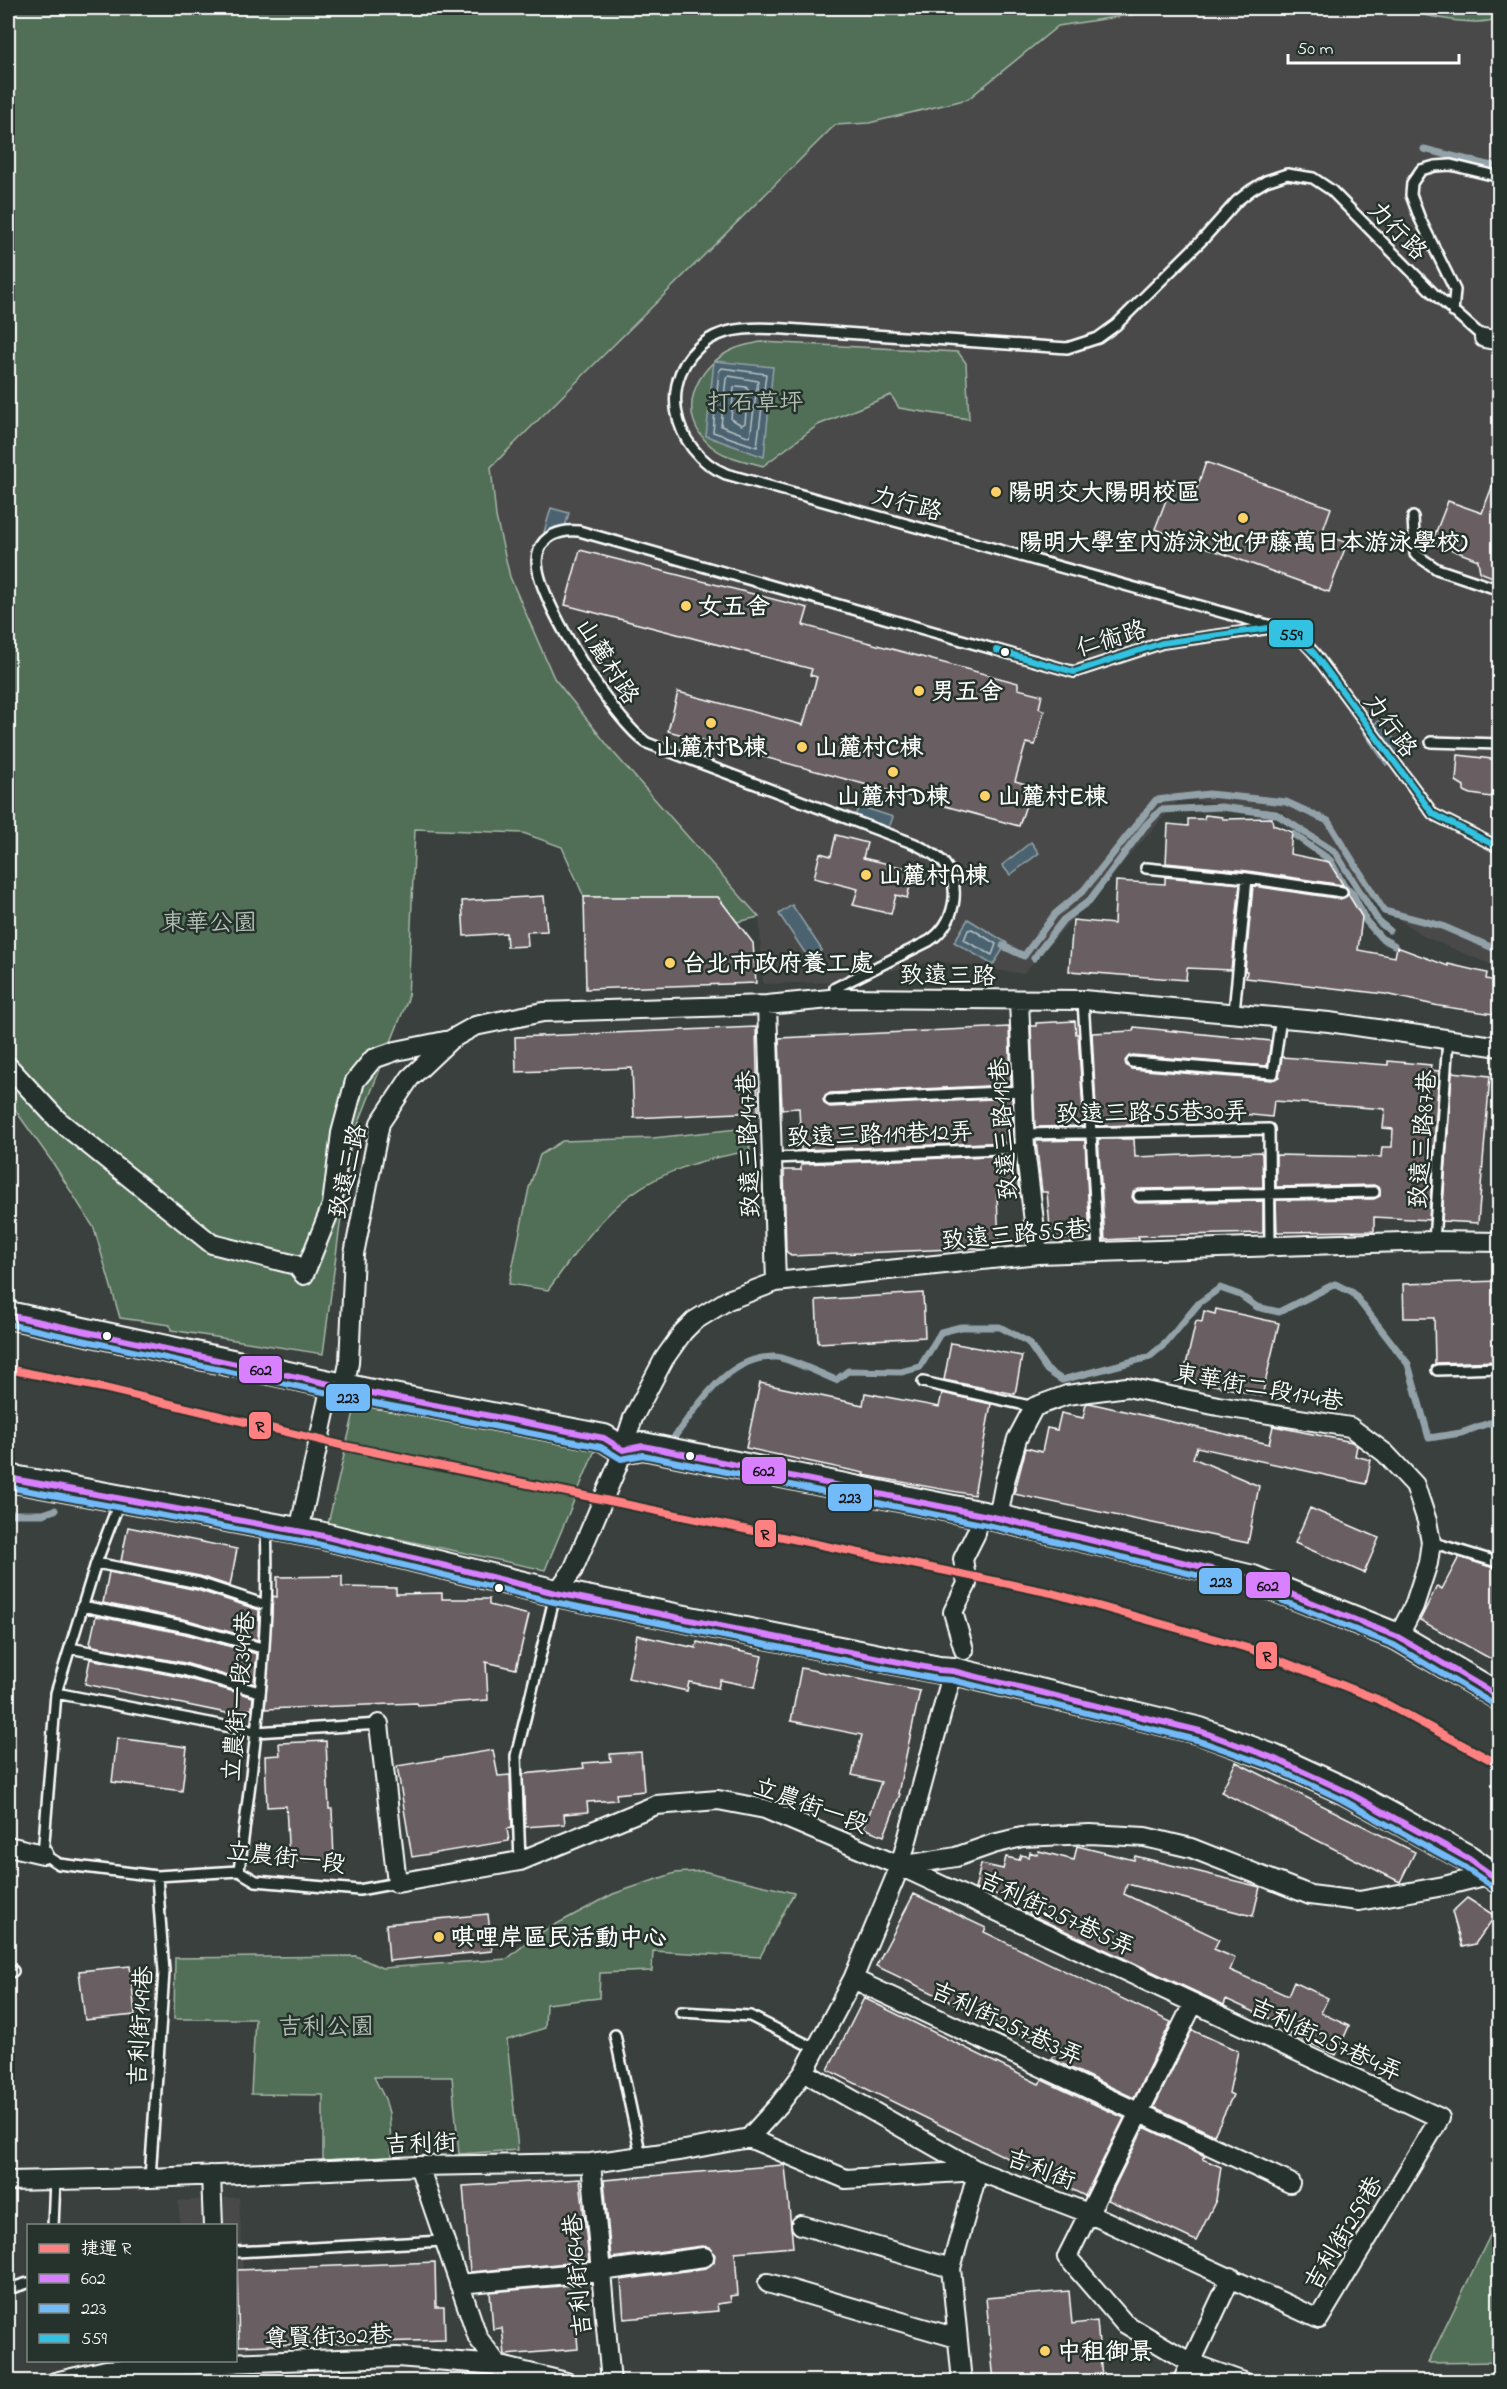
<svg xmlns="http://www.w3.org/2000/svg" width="1507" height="2389" font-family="'Indie Flower','LXGW WenKai TC',sans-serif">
  <rect width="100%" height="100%" fill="#3a403d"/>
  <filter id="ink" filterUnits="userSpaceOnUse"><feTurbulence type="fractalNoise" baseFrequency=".0167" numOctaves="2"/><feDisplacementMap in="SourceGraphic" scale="12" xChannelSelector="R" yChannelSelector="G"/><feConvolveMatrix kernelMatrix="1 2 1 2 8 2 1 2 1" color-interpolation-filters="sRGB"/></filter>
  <g filter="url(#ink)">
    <path fill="#484948" d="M1175 8H1394L1446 19 1489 22 1499 18V968L1423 936 1359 892 1282 810 1180 799 1023 974 938 961 890 971 877 953 839 982 763 984 759 917 613 752 554 678 510 577 496 517 491 468 835 125 869 123 968 99 1058 26Z
      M239 2197 247 2347 256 2381H197L192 2361 236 2360V2226L180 2225 178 2201Z"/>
    <path fill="#516e56" stroke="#a8b6aa" stroke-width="1.5" d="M8 8H1175L1058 26 968 99 869 123 835 125 491 467 496 517 510 577 554 678 613 752 759 917 737 922 718 897H584L562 847 523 833 415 829 408 999 351 1142 323 1354 171 1330 170 1325 120 1318 94 1228 53 1163 8 1100Z
      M1394 8H1499V18C1472 29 1423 14 1394 8Z
      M761 342 958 352 966 363 969 419 899 408 891 395 818 425 763 466C747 461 724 458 711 446 674 415 695 366 734 349 742 345 752 344 761 342Z
      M747 1128 750 1151C708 1158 665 1169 630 1195 597 1220 572 1258 548 1290L509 1284 529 1188 540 1155 562 1141 653 1138Z
      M356 1403 595 1450 545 1570 328 1524Z
      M703 1871 794 1893 760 1957 653 1951 652 1971 600 1973 599 1998 546 2004 545 2028 507 2040 518 2150 459 2154 452 2077H374L385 2099 389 2113 392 2157 323 2160V2095L251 2094 255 2019H174L175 1958 356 1956 382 1968 507 1959 536 1935 613 1894 675 1873Z
      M1499 2217V2362L1428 2363Z"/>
    <path fill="#4b6470" stroke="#93a2a9" stroke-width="1.5" d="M714 361 773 367 764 457 706 436Z
      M551 508 569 513 562 537 544 532Z
      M1380 720 1404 752 1386 765 1363 732Z
      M859 806 893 817 889 828 855 816Z
      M1031 842 1039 853 1010 875 1002 865Z
      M792 905 822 950 809 959 779 914Z
      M968 919 1007 943 993 965 954 942Z"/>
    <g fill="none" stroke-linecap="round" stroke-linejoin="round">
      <path stroke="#b7c1c6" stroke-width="1.5" d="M722 368 766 374 757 447 713 432 719 371Z
        M729 376 758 381 750 437 721 426 726 379Z
        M737 386 746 387 748 390 745 423 742 425 731 419 734 388Z
        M972 929 996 944 992 955 964 940 968 930Z"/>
      <path stroke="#93a2a9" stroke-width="7" d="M1424 149 1500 168
        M1495 247 1500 248
        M1293 834 1330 860 1344 886 1353 894 1366 921 1381 938 1394 945
        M1003 946 1024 956 1055 914 1084 890 1156 800 1209 794 1286 802 1328 821 1384 911 1442 926 1500 951
        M1034 958 1063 920 1089 901 1145 826 1161 810 1221 807 1276 814 1335 852 1379 922 1389 930
        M675 1436C700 1403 729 1355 776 1357 785 1357 824 1375 836 1380L848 1371 901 1372 920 1367 941 1332 961 1327H1000L1028 1342 1047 1370 1062 1380 1149 1357 1166 1343 1199 1303 1220 1288 1240 1295 1257 1307 1279 1312 1335 1284 1353 1293 1408 1364 1429 1438 1461 1433 1489 1423 1500 1422
        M8 1514H43L55 1510"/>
    </g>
    <path fill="#695e62" stroke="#fff" stroke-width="1.5" d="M1206 462 1331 508 1322 533 1347 543 1329 592 1155 529 1174 479 1197 488Z
      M1498 471H1500V580L1480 572 1478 560 1432 542 1448 501 1482 513Z
      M580 550 808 608 803 625 1018 683V689L1042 695 1039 708 1044 711 1035 745 1026 743 1015 781 1029 785 1025 798 1028 799 1019 826 668 731 678 692 803 725 817 677 810 675 812 669 565 605Z
      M1458 755 1500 760V795L1493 794 1491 797 1471 794 1464 791V786L1456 781Z
      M1205 815 1222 817 1223 819 1272 818 1273 825 1292 832 1290 854 1329 862 1343 885 1248 871 1166 863 1168 824 1188 826V819H1204Z
      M836 835 867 843 863 858 914 870 907 898 896 895 891 914 853 905 858 889 814 878 820 853 831 856Z
      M1165 877 1240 884 1231 970 1187 968 1186 980 1069 971 1073 920 1114 924 1116 881 1165 884Z
      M1253 886 1341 899 1348 894 1362 917 1358 950 1395 957 1397 947 1448 966V964L1487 973 1486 979 1500 982V1015L1439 1006 1385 994 1246 978 1247 971H1245Z
      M544 896 547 931 527 932 528 946 507 947 506 933 464 936 462 901Z
      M584 897H718L753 943 756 983 586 989Z
      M1075 1021 1076 1034H1078L1084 1126 1035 1127 1031 1026H1036V1023Z
      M756 1027 758 1112 634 1118 632 1068 516 1072 515 1037Z
      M1009 1027 1011 1085 830 1093 823 1100 825 1104 830 1107 1012 1098 1013 1142 801 1150 799 1108 782 1109 779 1038Z
      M1134 1027 1271 1041 1267 1066 1133 1055 1129 1056 1125 1061 1126 1065 1131 1069 1272 1080 1279 1077 1282 1057 1388 1065V1061L1431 1065 1430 1070 1439 1071 1429 1220 1374 1217V1231L1277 1232 1276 1200 1374 1199 1380 1196V1189L1374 1185 1276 1187V1155L1381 1157 1382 1147H1392L1393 1129 1383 1128 1385 1109 1274 1101 1272 1117 1131 1103 1133 1125 1097 1126 1092 1033 1133 1031Z
      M1452 1072 1490 1076 1478 1223 1442 1221Z
      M1098 1139H1134L1135 1157 1261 1152 1262 1155 1263 1187 1139 1189 1133 1192 1132 1197 1135 1202 1139 1203 1263 1201V1233L1138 1236 1139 1238 1105 1240Z
      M1085 1140 1090 1237 1051 1240 1047 1192H1042L1036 1141Z
      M1015 1155 1019 1193 997 1194 999 1247 791 1256 786 1251 784 1170H801V1164Z
      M1500 1281V1361L1435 1363 1434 1318H1404L1403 1284Z
      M923 1293 925 1337 818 1343 816 1300Z
      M1216 1309 1279 1323 1262 1396 1183 1378 1196 1321 1202 1322 1204 1311 1215 1314Z
      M951 1343 1022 1356 1015 1394 944 1380Z
      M760 1383 863 1405 865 1393 939 1407 942 1393 991 1404 974 1495 863 1475 864 1473 746 1448Z
      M1089 1403 1269 1444 1273 1426 1352 1442 1357 1446 1355 1456 1371 1460 1366 1484 1197 1447 1193 1458 1259 1486 1248 1543 1014 1494 1026 1448 1042 1452 1047 1428 1057 1430 1061 1413 1083 1418 1086 1404Z
      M1310 1508 1379 1538 1364 1573 1295 1543Z
      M128 1527 237 1549 230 1586 200 1576 121 1561Z
      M1459 1557 1500 1570V1664L1420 1620 1437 1586 1442 1589Z
      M109 1572 197 1590 259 1610 258 1640 188 1620 103 1603Z
      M342 1576V1587L396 1588V1594L442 1593V1599H489V1605L529 1615 516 1669 486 1662 488 1700 418 1705 417 1703 265 1709 273 1596 277 1597V1577Z
      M96 1616 185 1634 257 1654 254 1684 185 1663 93 1646 90 1643Z
      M637 1635 696 1648 697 1642 762 1656 755 1687 720 1680 718 1688 689 1682 687 1691 628 1678Z
      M90 1659 181 1677 253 1697 252 1709 242 1710 241 1716 85 1684Z
      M801 1668 920 1691 898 1793 900 1794 884 1836 864 1828 881 1782 852 1775 862 1735 791 1721Z
      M117 1738 187 1747 182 1791 112 1782Z
      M326 1741 329 1809H332L334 1859 289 1862 286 1806 267 1807 265 1756 280 1755 279 1743Z
      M493 1750 498 1776 510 1775 512 1828 507 1829 509 1841 412 1857 397 1766Z
      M641 1752 644 1791 616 1794 617 1800 587 1802 588 1812 564 1814 565 1824 525 1827 523 1774 584 1768 583 1763 611 1761 610 1754Z
      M1236 1762 1415 1852 1400 1882 1221 1792Z
      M1077 1846 1134 1860 1135 1856 1260 1887 1253 1916 1127 1884 1124 1894 1219 1939 1214 1949 1235 1958 1230 1970 1288 1996 1294 1982 1328 1998 1321 2013 1349 2026 1336 2055 1281 2030 1283 2025 1226 1999 1224 2005 1029 1914 1034 1904 975 1889 981 1864 1003 1869 1006 1857 1019 1860 1021 1855 1029 1857 1030 1852 1038 1855 1039 1851 1074 1860Z
      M914 1894 986 1928 984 1932 1171 2022 1134 2098 1052 2059 1056 2052 876 1966Z
      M1467 1898 1495 1916 1475 1944 1462 1947 1452 1912Z
      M488 1914 492 1951 389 1961 386 1924Z
      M130 1966 135 2015 85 2020 79 1971Z
      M864 1998 1039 2084 1042 2080 1124 2118 1085 2196 828 2070Z
      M1192 2030 1238 2051 1229 2093 1233 2095 1214 2135 1154 2107Z
      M1144 2127 1205 2156 1203 2159 1221 2167 1216 2200 1196 2241 1108 2200Z
      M783 2165 785 2166 793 2247 735 2252 738 2295 730 2296 731 2302 717 2304 718 2311 624 2319 621 2280 706 2268 714 2262 715 2255 709 2247 702 2246 611 2258 604 2180Z
      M580 2179 589 2261 470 2272 463 2186Z
      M435 2262 436 2307H444L445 2340 239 2346 237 2270Z
      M573 2285 578 2349 505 2355 502 2328 493 2329 490 2292Z
      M1069 2291 1072 2324 1097 2321 1102 2378 1080 2380V2382H994L986 2298Z"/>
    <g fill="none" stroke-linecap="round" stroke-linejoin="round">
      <defs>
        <path id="lane" d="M1453 312 1455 290 1420 219 1411 195 1412 183 1421 170 1435 166 1451 165 1500 177
          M1484 338 1433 293 1331 190 1313 178 1287 174 1266 181 1251 190 1237 201 1204 238 1116 325 1098 338 1067 348 785 329C760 328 730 326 708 340 655 375 671 451 726 474L1286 630 1303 641 1314 653 1433 814 1500 848
          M1413 517 1415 554 1437 569 1500 590
          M1431 742 1500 744
          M1146 868 1247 878 1342 892
          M836 998 835 988 929 941C955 924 963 886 943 862 935 854 925 849 915 844L647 743C614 721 545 610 538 570 535 556 539 542 553 535 561 531 570 530 579 531L1074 672 1162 643 1271 628
          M1083 1000 1098 1251
          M1234 1012 1247 878
          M1132 1062 1273 1073 1281 1017
          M830 1100 1023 1091
          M1026 1134 1269 1129 1270 1247
          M773 1158 1025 1148
          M1139 1196 1374 1192
          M1434 1241 1448 1039
          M1437 1370 1500 1368
          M923 1382 1034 1407
          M120 1500 96 1563 56 1693 43 1854 59 1864 157 1876 239 1871 256 1881 359 1890 397 1883
          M1431 1542 1500 1563
          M96 1563 199 1583 266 1605
          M82 1606 187 1627 262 1648
          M70 1648 183 1670 259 1692
          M56 1693 256 1732 379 1724
          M520 1861 516 1756 555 1595
          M239 1871C253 1757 271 1641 266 1527
          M8 1973 13 1971
          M681 2012 750 2016 816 2049
          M615 2035 641 2156
          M150 2178 164 1972 157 1876
          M53 2226 55 2180
          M236 2252 443 2241
          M8 2289 28 2283"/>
        <path id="street" d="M1484 338 1500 341
          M1019 1000 1025 1148 1038 1254
          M767 1005 776 1282
          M8 1066 58 1120 212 1244 296 1265 304 1275 332 1205 341 1133 355 1081 373 1059 396 1051 450 1040
          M344 1387 349 1363 354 1254 380 1123 410 1078 450 1040 475 1026 543 1012 767 1005 840 998 1083 1000 1329 1022 1500 1047
          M998 1518 1005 1481 1017 1439 1034 1407 1067 1395 1127 1387 1218 1406 1350 1427 1385 1453 1415 1485 1427 1521 1431 1542 1428 1563 1414 1606 1398 1637
          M299 1531 331 1385
          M556 1593 573 1570 617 1467 633 1418 664 1359 683 1332 694 1321 728 1300 776 1282 1038 1254 1434 1241 1500 1242
          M964 1650 953 1612 967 1584 963 1559 976 1533
          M379 1724 397 1883 520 1861 656 1805 718 1800 765 1809 900 1866 1440 2118 1319 2319 1088 2213 978 2171 804 2072
          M8 1846 43 1854
          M900 1866 956 1857 993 1844 1022 1837 1090 1834 1145 1837 1191 1848 1310 1895 1359 1901 1444 1886 1492 1874
          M853 1979 1290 2183
          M1193 2004 1067 2257 1124 2323 1191 2363 1244 2382
          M749 2138 846 2179 978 2171 951 2268 962 2382
          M591 2163 611 2382
          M419 2166 478 2338 511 2382
          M211 2175 213 2226
          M8 2181 150 2178 419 2166 591 2163 685 2150 749 2138 779 2105 804 2072 853 1979 900 1866 953 1671
          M801 2225 951 2268
          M768 2283 957 2338
          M459 2284 601 2271 704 2257
          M225 2360 229 2382
          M55 2382 106 2370 225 2363 397 2357 497 2365 566 2382
          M1182 2382 1231 2277"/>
        <path id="secondary" d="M8 1315 367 1392 604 1438 623 1450 643 1446 998 1518 1253 1579 1398 1637 1500 1697
          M8 1478 319 1535 556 1593 939 1670 953 1671 1200 1731 1273 1758 1345 1791 1469 1859 1500 1881"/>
      </defs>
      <use href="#lane" stroke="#fff" stroke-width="14"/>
      <use href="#street" stroke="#fff" stroke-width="22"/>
      <use href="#secondary" stroke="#fff" stroke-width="30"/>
      <use href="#lane" stroke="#26332d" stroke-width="9"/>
      <use href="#street" stroke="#26332d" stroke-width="18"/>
      <use href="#secondary" stroke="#26332d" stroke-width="26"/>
      <defs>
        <path id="bus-1" d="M8 1315 367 1392 604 1438 623 1450 643 1446 998 1518 1253 1579 1398 1637 1500 1697
          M8 1478 319 1535 556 1593 939 1670 953 1671 1200 1731 1273 1758 1345 1791 1469 1859 1500 1881"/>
        <path id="bus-2" d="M8 1324 365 1401 601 1447 621 1459 643 1455 996 1527 1250 1588 1394 1645 1495 1705
          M8 1487 317 1544 554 1602 937 1679 952 1680 1197 1740 1270 1766 1341 1799 1464 1867 1495 1888"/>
        <path id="bus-3" d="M996 650 1074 672 1162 643 1276 627C1291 632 1303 641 1314 653L1433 814 1500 848"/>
      </defs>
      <use href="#bus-1" stroke="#26332d" stroke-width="10"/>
      <use href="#bus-2" stroke="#26332d" stroke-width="10"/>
      <use href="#bus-3" stroke="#26332d" stroke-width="10"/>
      <use href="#bus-1" stroke="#d880ff" stroke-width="6"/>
      <use href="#bus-2" stroke="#73baf8" stroke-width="6"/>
      <use href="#bus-3" stroke="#33c2e2" stroke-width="6"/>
      <defs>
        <path id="metro-1" d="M8 1369 108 1389 345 1446 1052 1593 1251 1649 1377 1699 1500 1765"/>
      </defs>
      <use href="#metro-1" stroke="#26332d" stroke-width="12"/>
      <use href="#metro-1" stroke="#ff8080" stroke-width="8"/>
    </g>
  </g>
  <g fill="#ffd166" stroke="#26332d" stroke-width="2">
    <circle cx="996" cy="492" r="6"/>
    <circle cx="1243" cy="518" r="6"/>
    <circle cx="686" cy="606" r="6"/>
    <circle cx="919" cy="691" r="6"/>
    <circle cx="711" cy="723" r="6"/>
    <circle cx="802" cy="747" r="6"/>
    <circle cx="893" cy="772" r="6"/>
    <circle cx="985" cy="796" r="6"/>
    <circle cx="866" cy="875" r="6"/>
    <circle cx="670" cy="963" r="6"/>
    <circle cx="439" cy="1937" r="6"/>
    <circle cx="1045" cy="2351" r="6"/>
  </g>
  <g fill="#fff" stroke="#26332d" stroke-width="2">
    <circle cx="1005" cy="652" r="5"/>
    <circle cx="107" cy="1336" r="5"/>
    <circle cx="690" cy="1456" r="5"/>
    <circle cx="499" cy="1588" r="5"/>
  </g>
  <g text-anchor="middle" stroke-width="5" stroke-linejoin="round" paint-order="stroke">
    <g font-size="24" fill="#fff" stroke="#26332d">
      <text transform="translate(1398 230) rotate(45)" y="8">力行路</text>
      <text transform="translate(907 503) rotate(15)" y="8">力行路</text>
      <text transform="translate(1111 638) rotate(-17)" y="8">仁術路</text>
      <text transform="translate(608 661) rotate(58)" y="8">山麓村路</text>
      <text transform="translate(1391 725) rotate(54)" y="8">力行路</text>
      <text transform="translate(948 975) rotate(1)" y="8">致遠三路</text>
      <text transform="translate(1152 1112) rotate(-1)" y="8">致遠三路55巷30弄</text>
      <text transform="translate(1003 1129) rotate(-94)" y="8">致遠三路119巷</text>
      <text transform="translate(880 1134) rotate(-2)" y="8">致遠三路119巷12弄</text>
      <text transform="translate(1422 1139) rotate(-86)" y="8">致遠三路87巷</text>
      <text transform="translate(748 1144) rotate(-92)" y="8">致遠三路147巷</text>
      <text transform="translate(347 1171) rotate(-77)" y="8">致遠三路</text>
      <text transform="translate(1015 1234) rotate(-5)" y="8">致遠三路55巷</text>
      <text transform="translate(1259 1387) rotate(10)" y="8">東華街二段174巷</text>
      <text transform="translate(238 1696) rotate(-85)" y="8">立農街一段349巷</text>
      <text transform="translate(811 1805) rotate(20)" y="8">立農街一段</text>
      <text transform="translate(286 1857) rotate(7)" y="8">立農街一段</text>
      <text transform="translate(1057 1913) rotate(25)" y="8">吉利街257巷5弄</text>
      <text transform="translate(1007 2023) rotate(25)" y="8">吉利街257巷3弄</text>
      <text transform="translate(140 2026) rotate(-87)" y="8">吉利街149巷</text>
      <text transform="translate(1326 2039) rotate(25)" y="8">吉利街257巷4弄</text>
      <text transform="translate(421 2143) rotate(-2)" y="8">吉利街</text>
      <text transform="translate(1041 2169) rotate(21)" y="8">吉利街</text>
      <text transform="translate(1343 2233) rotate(-59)" y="8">吉利街259巷</text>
      <text transform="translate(577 2275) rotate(-95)" y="8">吉利街164巷</text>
      <text transform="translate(328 2336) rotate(-2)" y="8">尊賢街302巷</text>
    </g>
    <g font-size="24" fill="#b1beb3" stroke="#26332d">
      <text x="755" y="410">打石草坪</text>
      <text x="209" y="930">東華公園</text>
      <text x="326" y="2034">吉利公園</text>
    </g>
    <g font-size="24" font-weight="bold" fill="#fff" stroke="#26332d" text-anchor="start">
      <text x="1008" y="500">陽明交大陽明校區</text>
      <text x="1243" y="550" text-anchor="middle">陽明大學室內游泳池(伊藤萬日本游泳學校)</text>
      <text x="698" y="614">女五舍</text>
      <text x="931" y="699">男五舍</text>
      <text x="711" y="755" text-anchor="middle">山麓村B棟</text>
      <text x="814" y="755">山麓村C棟</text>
      <text x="893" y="804" text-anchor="middle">山麓村D棟</text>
      <text x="997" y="804">山麓村E棟</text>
      <text x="878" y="883">山麓村A棟</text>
      <text x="682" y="971">台北市政府養工處</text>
      <text x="451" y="1945">唭哩岸區民活動中心</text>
      <text x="1057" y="2359">中租御景</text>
    </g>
  </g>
  <g stroke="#26332d" stroke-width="2">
    <rect x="1268" y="619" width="46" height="29" rx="6" fill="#33c2e2"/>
    <rect x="238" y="1355" width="45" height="29" rx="6" fill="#d880ff"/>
    <rect x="325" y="1383" width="46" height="29" rx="6" fill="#73baf8"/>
    <rect x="248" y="1411" width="24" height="29" rx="6" fill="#ff8080"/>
    <rect x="741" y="1456" width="46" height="29" rx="6" fill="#d880ff"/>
    <rect x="827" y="1483" width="46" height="29" rx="6" fill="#73baf8"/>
    <rect x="754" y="1519" width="23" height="29" rx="6" fill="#ff8080"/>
    <rect x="1198" y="1567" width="45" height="28" rx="6" fill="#73baf8"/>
    <rect x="1245" y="1571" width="46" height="28" rx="6" fill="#d880ff"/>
    <rect x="1255" y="1641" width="23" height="29" rx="6" fill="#ff8080"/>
  </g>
  <g font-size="16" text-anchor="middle" font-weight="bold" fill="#111">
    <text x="1291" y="640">559</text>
    <text x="261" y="1375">602</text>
    <text x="348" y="1403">223</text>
    <text x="260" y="1431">R</text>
    <text x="764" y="1476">602</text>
    <text x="850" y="1503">223</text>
    <text x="765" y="1539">R</text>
    <text x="1221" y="1587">223</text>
    <text x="1268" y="1591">602</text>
    <text x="1267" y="1661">R</text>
  </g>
  <rect width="1507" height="2389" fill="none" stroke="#26332d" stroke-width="30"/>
  <rect x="15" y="15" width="1477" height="2359" fill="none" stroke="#fff" stroke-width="2" filter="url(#ink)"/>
  <rect x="27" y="2224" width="210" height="138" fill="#26332d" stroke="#7d8581" stroke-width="1.5"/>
  <rect x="39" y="2244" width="30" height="9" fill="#ff8080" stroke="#7d8581" stroke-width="1.5"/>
  <text x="81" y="2254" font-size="18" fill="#ffffff">捷運 R</text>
  <rect x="39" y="2274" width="30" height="9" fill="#d880ff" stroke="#7d8581" stroke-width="1.5"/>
  <text x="81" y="2284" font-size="18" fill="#ffffff">602</text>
  <rect x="39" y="2304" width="30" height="9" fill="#73baf8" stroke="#7d8581" stroke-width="1.5"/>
  <text x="81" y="2314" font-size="18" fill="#ffffff">223</text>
  <rect x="39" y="2334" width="30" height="9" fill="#33c2e2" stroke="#7d8581" stroke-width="1.5"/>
  <text x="81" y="2344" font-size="18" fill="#ffffff">559</text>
  <path d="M1288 54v9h171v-9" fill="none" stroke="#ffffff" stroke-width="3"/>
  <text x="1297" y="54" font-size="18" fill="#ffffff" stroke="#26332d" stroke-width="4.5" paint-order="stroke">50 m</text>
</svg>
